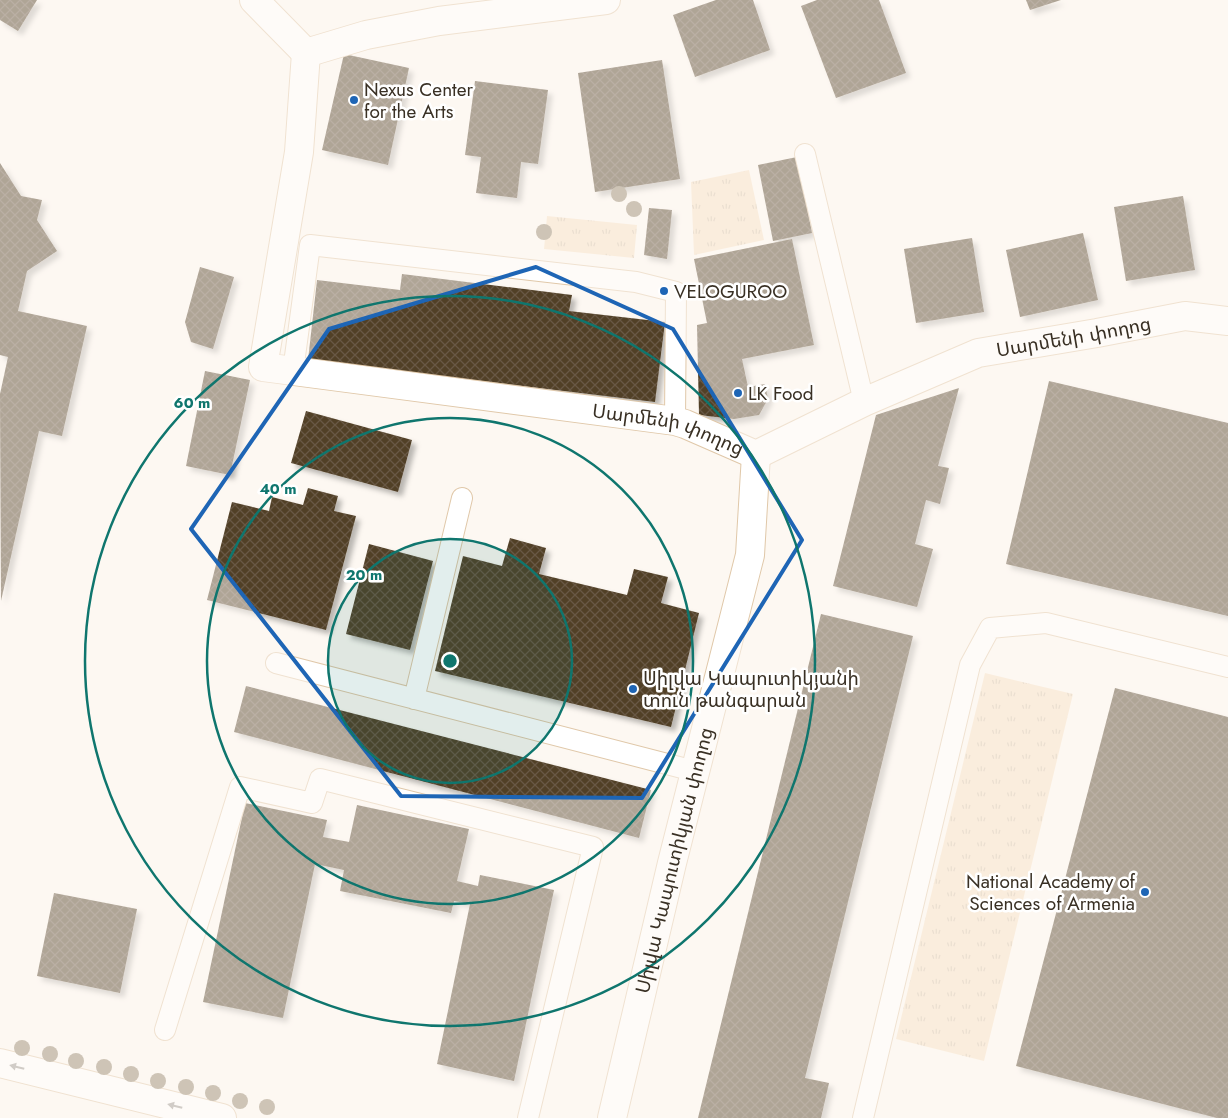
<svg xmlns="http://www.w3.org/2000/svg" width="1228" height="1118" font-family="Jost,'Noto Sans Armenian',sans-serif">
  <defs>
    <pattern id="grass-tufts" width="24" height="20" patternUnits="userSpaceOnUse" patternTransform="scale(1.25)"><rect width="24" height="20" fill="#f7e1c4"/><path d="M3 7l-1-3M5 7V3M7 7l1-3M15 17l-1-3M17 17v-4M19 17l1-3" fill="none" stroke="#d4c1a8"/></pattern>
    <pattern id="building-cross-hatch" width="8" height="8" patternUnits="userSpaceOnUse" patternTransform="scale(1.25)"><rect width="8" height="8" fill="#513f26"/><path d="M0 0l8 8M0 8l8-8" fill="none" stroke="#685944"/></pattern>
    <filter id="shadow"><feDropShadow dx="4.5" dy="4.5" stdDeviation="2.5" flood-color="#0004"/></filter>
  </defs>
  <rect width="100%" height="100%" fill="#fdf8f2"/>
  <path fill="url(#grass-tufts)" d="M749 170 764 240 694 255 691 182Z
    M547 216 637 225 634 258 544 249Z
    M985 673 1073 694 984 1061 896 1039Z"/>
  <path fill="url(#building-cross-hatch)" filter="url(#shadow)" d="M0 0H37L18 31 0 20Z
    M716 0H753L770 50 695 77 673 15Z
    M817 0H879L906 73 836 98 801 6Z
    M1026 0H1061L1030 10Z
    M344 54 409 68 388 165 322 150Z
    M662 60 680 179 595 192 578 73Z
    M475 81 548 90 538 164 521 162 517 198 476 193 481 157 465 155Z
    M797 157 812 233 773 241 758 165Z
    M0 163 21 196 42 200 37 220 57 251 27 271 18 311 87 326 62 436 39 431 1 601 0 394 8 357 0 355Z
    M1183 196 1195 270 1126 281 1114 207Z
    M649 208 672 210 667 259 644 255Z
    M1083 233 1098 300 1020 317 1006 250Z
    M972 238 984 312 916 323 904 249Z
    M792 239 814 345 742 359 748 387 765 384 768 399 759 415 734 419 699 415 697 325 707 323 694 259Z
    M200 267 234 277 213 349 191 342 185 322Z
    M402 274 572 295 569 311 665 322 655 402 308 360 317 280 400 290Z
    M205 371 250 380 230 475 186 466Z
    M1049 381 1228 423V616L1006 564Z
    M959 388 938 466 949 468 940 504 926 500 915 544 933 549 917 607 833 586 876 415Z
    M306 411 412 440 398 492 291 463Z
    M308 488 338 496 334 511 356 516 326 630 207 600 232 502 269 511 272 497 303 505Z
    M510 538 546 548 539 574 627 595 634 569 668 577 661 603 699 613 671 727 435 671 463 556 502 566Z
    M369 544 433 561 410 650 346 634Z
    M821 614 913 636 805 1078 829 1083 821 1118H698Z
    M246 686 651 790 639 838 234 732Z
    M1115 688 1228 717V1118H1217L1016 1066Z
    M245 803 327 820 323 837 349 842 357 805 469 829 457 881 478 886 480 875 554 890 514 1081 437 1064 470 904 454 901 451 913 340 891 344 870 315 864 283 1018 203 1002Z
    M54 893 137 909 120 993 37 976Z"/>
  <g fill="none" stroke-linecap="round" stroke-linejoin="round">
    <defs>
      <path id="service" d="M805 154 864 402
        M293 371 310 245 636 282 676 292 675 421
        M276 663 694 771
        M414 699 462 498
        M165 1030 240 787 312 803 320 779 593 847 528 1118
        M863 1118 970 665 990 628 1046 623 1228 667"/>
      <g id="minor">
        <path d="M254 0 306 53 366 35 439 21 606 0"/>
        <path id="s1" d="M306 53 299 152 263 367 675 421 685 424 756 455 864 402 978 353 1097 333 1185 316 1228 321"/>
        <path id="s2" d="M612 1118 672 863 750 555 756 455"/>
      </g>
      <path id="primary" d="M0 1063 222 1118"/>
    </defs>
    <use href="#service" stroke="#e0c8a9" stroke-width="22"/>
    <use href="#minor" stroke="#e0c8a9" stroke-width="30"/>
    <use href="#primary" stroke="#e0c8a9" stroke-width="30"/>
    <use href="#service" stroke="#fff" stroke-width="20"/>
    <use href="#minor" stroke="#fff" stroke-width="28"/>
    <use href="#primary" stroke="#fff" stroke-width="28"/>
  </g>
  <g fill="#94856d">
    <circle cx="619" cy="194" r="8"/>
    <circle cx="634" cy="209" r="8"/>
    <circle cx="544" cy="232" r="8"/>
    <circle cx="22" cy="1048" r="8"/>
    <circle cx="50" cy="1054" r="8"/>
    <circle cx="76" cy="1061" r="8"/>
    <circle cx="104" cy="1067" r="8"/>
    <circle cx="131" cy="1074" r="8"/>
    <circle cx="158" cy="1081" r="8"/>
    <circle cx="186" cy="1087" r="8"/>
    <circle cx="213" cy="1093" r="8"/>
    <circle cx="240" cy="1101" r="8"/>
    <circle cx="267" cy="1107" r="8"/>
  </g>
  <defs><path id="oneway-solid" d="M-6-.8H1V-3.2L6.5 0L1 3.2V.8H-6Z" transform="scale(1.25)"/></defs>
  <g fill="#9c9892">
    <use href="#oneway-solid" transform="translate(17 1067) rotate(-166)"/>
    <use href="#oneway-solid" transform="translate(175 1106) rotate(-166)"/>
  </g>
  <path d="M0 0H1228V1118H0ZM536 267 673 329 802 540 642 798 401 796 191 529 329 329Z" fill="#fdf8f2" fill-opacity=".55" fill-rule="evenodd"/>
  <path fill="none" stroke="#1e65b5" stroke-width="4" stroke-linejoin="round" d="M536 267 673 329 802 540 642 798 401 796 191 529 329 329Z"/>
  <circle cx="450" cy="661" r="122" fill="#0f766e" fill-opacity=".12"/>
  <g fill="none" stroke="#0f766e" stroke-width="2.5">
    <circle cx="450" cy="661" r="122"/>
    <circle cx="450" cy="661" r="243"/>
    <circle cx="450" cy="661" r="365"/>
  </g>
  <g fill="#1e65b5" stroke="#fff" stroke-width="2">
    <circle cx="354" cy="100" r="5"/>
    <circle cx="664" cy="291" r="5"/>
    <circle cx="738" cy="393" r="5"/>
    <circle cx="633" cy="689" r="5"/>
    <circle cx="1145" cy="892" r="5"/>
  </g>
  <g text-anchor="middle" stroke-width="5" stroke-linejoin="round" paint-order="stroke">
    <g font-size="19" fill="#393024" stroke="#fff" text-anchor="start">
      <text x="364" y="96">Nexus Center<tspan x="364" dy="22">for the Arts</tspan></text>
      <text x="674" y="298">VELOGUROO</text>
      <text x="748" y="400">LK Food</text>
      <text x="643" y="685">Սիլվա Կապուտիկյանի<tspan x="643" dy="22">տուն թանգարան</tspan></text>
      <text x="1135" y="888" text-anchor="end">National Academy of<tspan x="1135" dy="22">Sciences of Armenia</tspan></text>
    </g>
    <g font-size="19" fill="#393024" stroke="#fff">
      <text dy="7" stroke="none"><textPath href="#s1" startOffset="1162">Սարմենի փողոց</textPath></text>
      <text dy="7" stroke="none"><textPath href="#s1" startOffset="728">Սարմենի փողոց</textPath></text>
      <text dy="7" stroke="none"><textPath href="#s2" startOffset="265">Սիլվա Կապուտիկյան փողոց</textPath></text>
    </g>
  </g>
  <circle cx="450" cy="661" r="8" fill="#0f766e" stroke="#fff" stroke-width="2.5"/>
  <g font-size="15" text-anchor="middle" font-weight="bold" fill="#0f766e" stroke="#fff" stroke-width="5" stroke-linejoin="round" paint-order="stroke">
    <text x="192" y="408">60 m</text>
    <text x="278" y="494">40 m</text>
    <text x="364" y="580">20 m</text>
  </g>
</svg>
